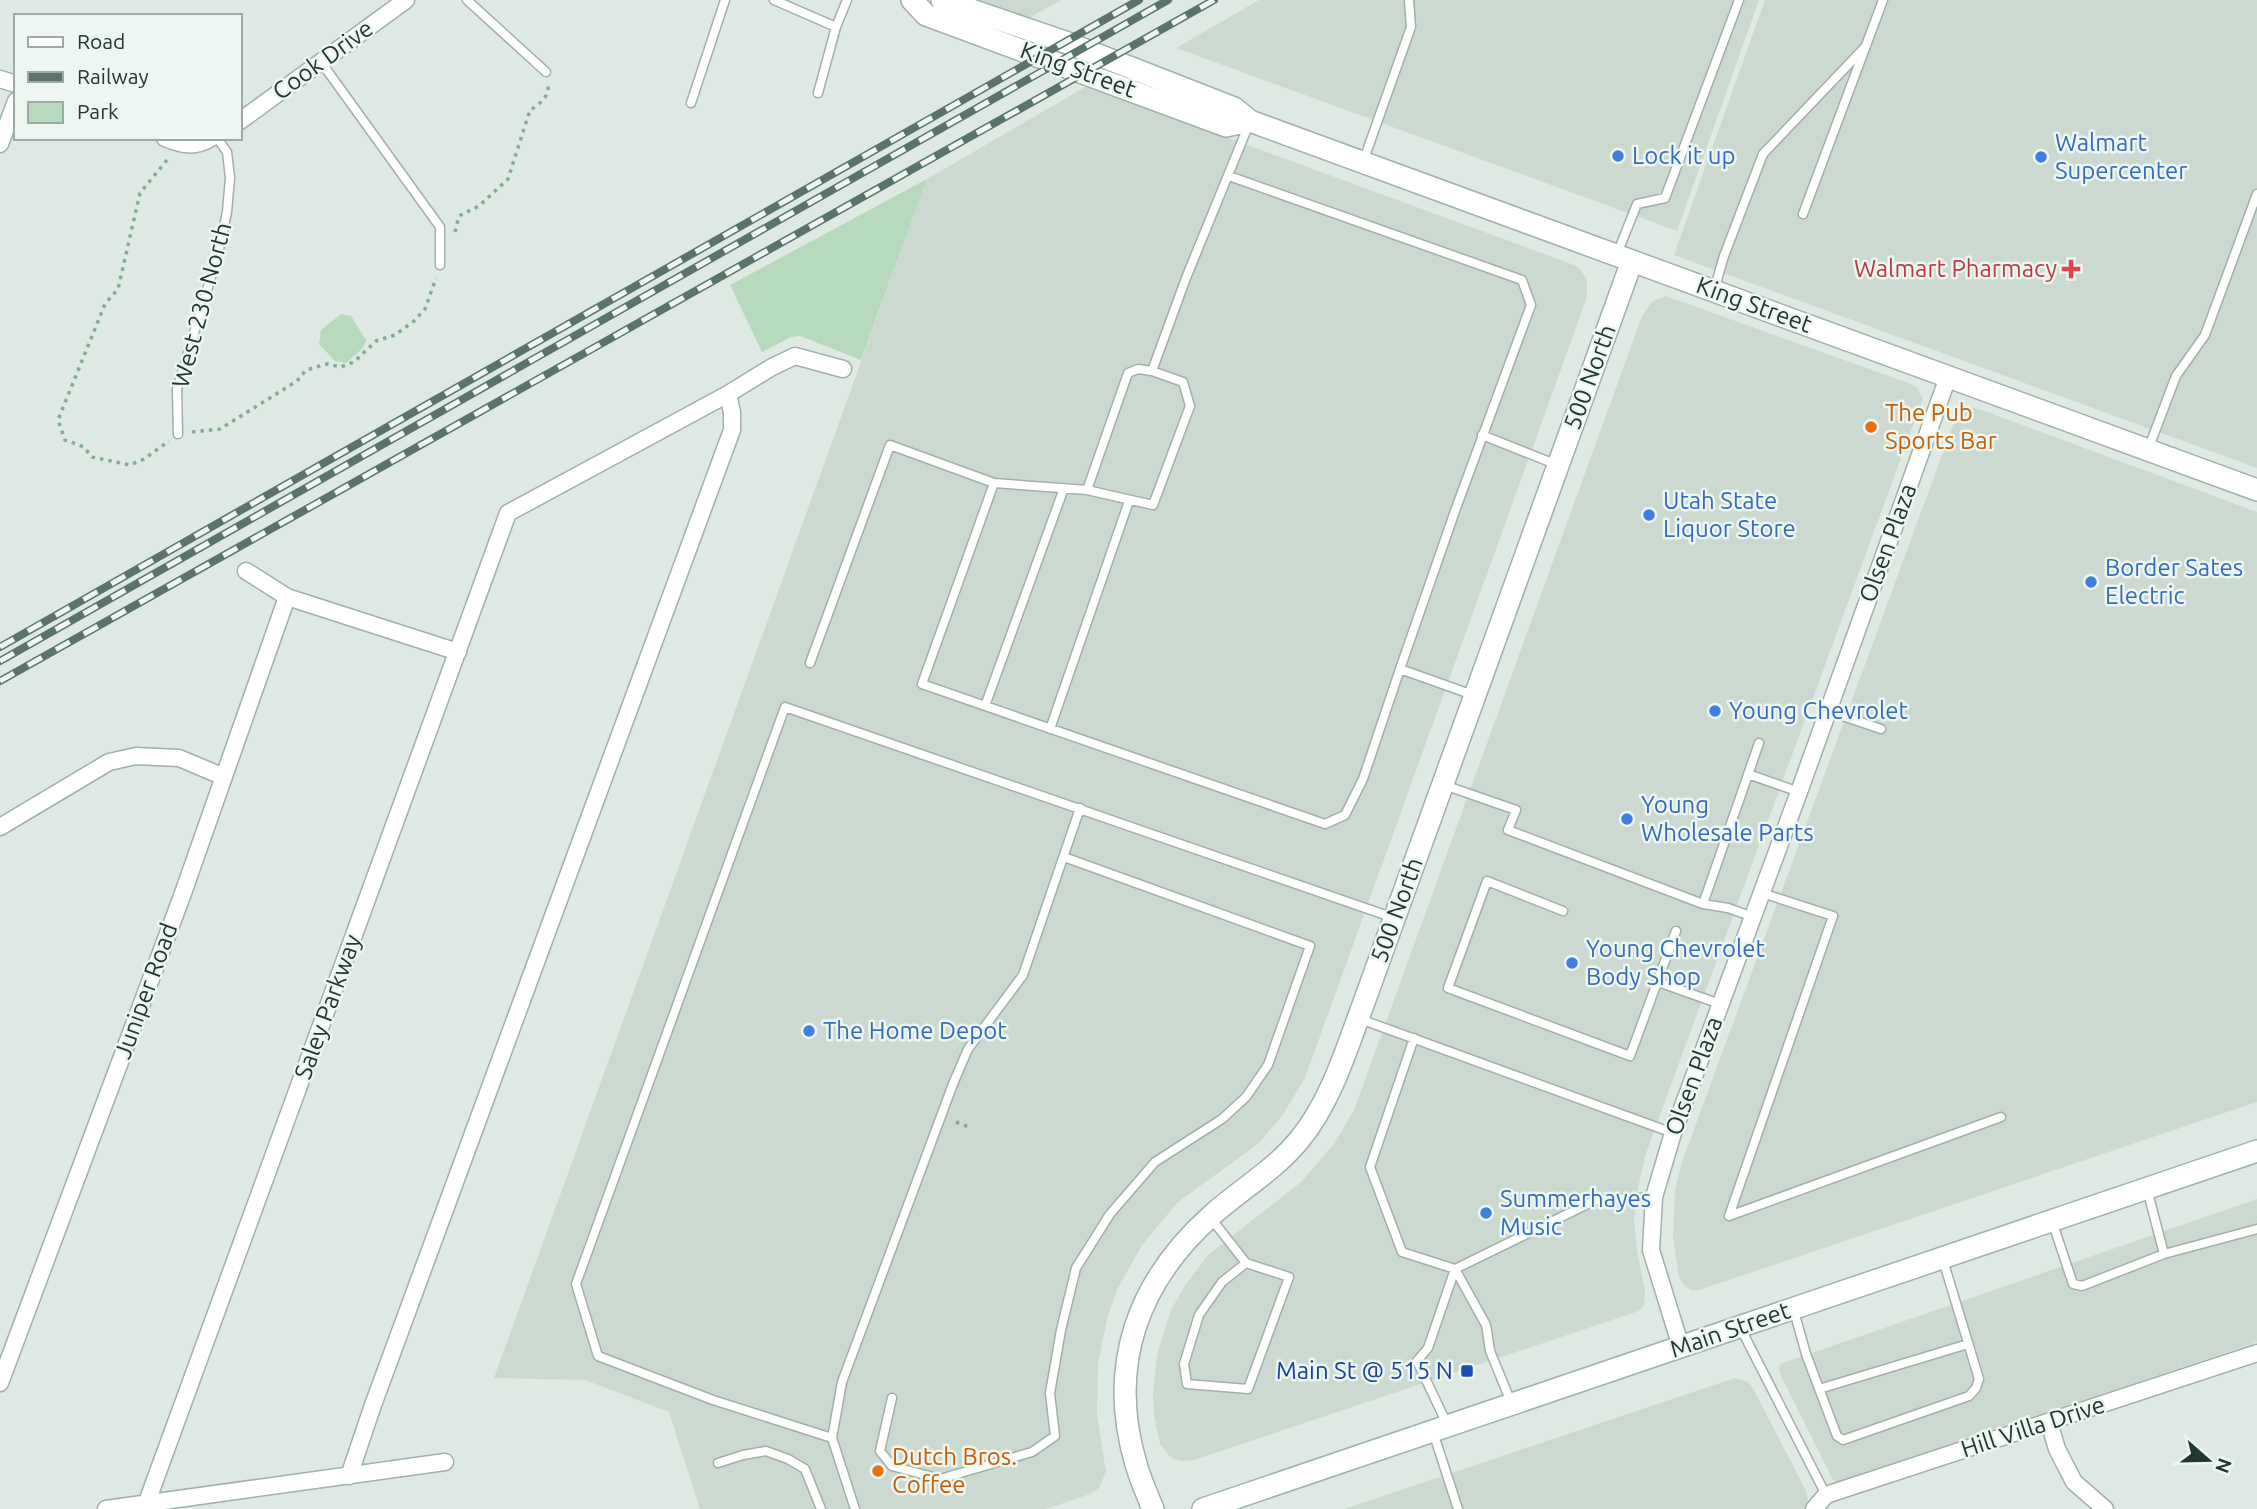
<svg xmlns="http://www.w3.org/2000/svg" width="2257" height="1509" font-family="Ubuntu,sans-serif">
  <rect width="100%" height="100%" fill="#dee9e3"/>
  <path fill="#ccd9d1" d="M978 0H1061L1029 18Z
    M1259 0H1759L1677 231 1176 48Z
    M1765 0H2257V468L1674 255Z
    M1087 86 1574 265 1579 268 1587 280V297L1305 1078 1282 1116 1258 1144 1178 1202 1142 1245 1118 1288 1108 1315 1098 1363 1097 1414 1106 1472 1099 1488 1090 1494 1046 1509H700L669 1412 585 1380 494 1378 927 179Z
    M1666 296 1911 384 1917 388 1923 398 1645 1156 1637 1193 1634 1219 1637 1250 1645 1291 1644 1306 1639 1311 1194 1460 1180 1461 1170 1457 1160 1444 1154 1415 1153 1394 1157 1355 1171 1310 1186 1284 1208 1255 1301 1182 1334 1144 1354 1110 1642 316 1653 301Z
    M1970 407 1982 410 2257 512V1102L1699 1290H1691L1684 1285 1679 1277 1673 1237 1675 1189 1682 1162 1956 417 1962 410Z
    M2257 1199V1342L1838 1483 1833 1480 1781 1376 1779 1370 1780 1364Z
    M1735 1378 1748 1382 1754 1390 1806 1491 1809 1503 1808 1509H1344Z"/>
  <path fill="#b7dabc" d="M927 179 861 360 800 336 791 337 762 352 730 285Z
    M341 314 351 316 366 340 363 348 346 363 335 361 319 344 321 330Z"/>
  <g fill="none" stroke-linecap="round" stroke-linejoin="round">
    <defs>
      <path id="service" d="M467 0 546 72
        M774 0 836 27 847 0
        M321 62 440 227V265
        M818 93 836 27
        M691 103 725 0
        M1363 162 1411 27 1409 0
        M1229 176 1522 280 1531 305 1455 511 1400 669 1473 695
        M1803 214 1883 0
        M1617 254 1637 204 1665 198 1739 0
        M1714 290 1724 256 1763 154 1866 46
        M1152 371 1183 382 1190 406 1153 505 1087 490 994 483 922 684 1325 824 1345 815 1363 779 1400 669
        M178 434 177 389 218 254 227 212 230 178 227 152 217 138
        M1482 435 1555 464
        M2149 447 2176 376 2205 335 2257 194
        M1087 490 1128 373 1138 369 1152 371 1186 278 1249 124
        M810 663 890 445 994 483
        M985 706 1064 488
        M1828 711 1881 729
        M1050 729 1129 501
        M1748 774 1799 792
        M1444 785 1516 810 1508 830 1703 904 1728 908 1753 917
        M1762 893 1833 916 1729 1216 2001 1117
        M1703 904 1759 743
        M1563 911 1487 881 1448 988 1630 1056 1676 931
        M1658 982 1720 1004
        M1360 1019 1673 1133
        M1414 1038 1370 1167 1402 1252 1455 1269 1486 1325 1490 1351 1511 1402
        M1210 1217 1246 1263 1222 1282 1199 1315 1184 1364 1187 1384 1248 1389 1289 1277 1246 1263
        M2052 1221 2073 1284 2082 1286 2164 1254 2147 1189
        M2164 1254 2257 1229
        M1794 1311 1806 1354 1837 1436 1843 1440 1969 1396 1976 1388 1979 1379 1943 1260
        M1741 1329 1826 1495
        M1819 1389 1968 1344
        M892 1398 880 1451 892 1466 940 1479 1032 1452 1055 1436 1050 1393 1061 1330 1076 1268 1110 1214 1155 1162 1222 1119 1246 1097 1268 1065 1310 946 1064 857
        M1447 1424 1417 1361 1428 1348 1455 1269 1596 1200 1654 1197
        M1433 1432 1458 1509
        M832 1438 713 1400 598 1356 576 1284 785 707 1394 918
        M718 1463 743 1455 766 1451 788 1459 805 1469 821 1509
        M855 1509 832 1438 842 1382 953 1084 968 1049 1023 975 1080 808"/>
      <path id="minor" d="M0 79 16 84
        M240 121 406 0
        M165 138C182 145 194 148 211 138
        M0 144 16 101
        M246 571 287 597 458 652
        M0 827 109 762 136 756 179 758 224 777
        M1681 1347 1651 1250 1654 1197 1673 1133 1799 792 1948 377
        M0 1383 182 896 287 597
        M2049 1422 2057 1449 2074 1482 2105 1509
        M349 1476 373 1405 732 430V412L728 394
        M147 1502 508 513 728 394 772 367 795 356 843 369
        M106 1509 445 1462
        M1814 1509 1826 1495 2257 1353"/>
      <path id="tertiary" d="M912 0 926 15 1226 126 1250 121
        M942 0 1065 42 1234 108 1250 121 2257 490
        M1153 1509C1147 1494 1140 1479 1136 1464 1107 1366 1137 1282 1212 1215 1241 1189 1275 1170 1300 1139 1331 1101 1346 1050 1363 1005L1632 261"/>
      <path id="secondary" d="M1203 1509 2257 1151"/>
    </defs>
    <use href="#service" stroke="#a1b0a9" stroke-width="11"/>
    <use href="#minor" stroke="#a1b0a9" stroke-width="19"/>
    <use href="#tertiary" stroke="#a1b0a9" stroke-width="24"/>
    <use href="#secondary" stroke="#9db4a9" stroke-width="24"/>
    <path stroke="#7fac98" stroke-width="3.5" stroke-dasharray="3.5 5" stroke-linecap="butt" d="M167 160 140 193 118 289 105 304 58 420 65 440 84 447 92 457 130 465 144 459 169 441
      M455 232 459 216 479 206 508 179 530 110C539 105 550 96 548 84
      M192 432 220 429 297 381 306 370 327 364 341 367 354 362 376 341 395 335 414 321 425 309 436 278
      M956 1122 969 1127"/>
    <use href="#service" stroke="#fff" stroke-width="8"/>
    <use href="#minor" stroke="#fff" stroke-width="16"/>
    <use href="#tertiary" stroke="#fff" stroke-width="21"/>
    <use href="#secondary" stroke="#fff" stroke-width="21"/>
    <defs>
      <path id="rail" d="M0 647 1139 0
        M0 661 1168 0
        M0 681 1214 0"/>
    </defs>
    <use href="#rail" stroke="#5a746a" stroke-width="8"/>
    <use href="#rail" stroke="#eef6f1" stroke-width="5" stroke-dasharray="16" stroke-linecap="butt"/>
  </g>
  <g fill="#3f7fe0" stroke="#eef6f1" stroke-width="2.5">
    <circle cx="1618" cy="156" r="7"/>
    <circle cx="2041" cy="157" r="7"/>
    <circle cx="1649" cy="515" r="7"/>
    <circle cx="2091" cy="582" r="7"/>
    <circle cx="1715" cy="711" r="7"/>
    <circle cx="1627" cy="819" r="7"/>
    <circle cx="1572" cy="963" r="7"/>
    <circle cx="809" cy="1031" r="7"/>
    <circle cx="1486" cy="1213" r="7"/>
  </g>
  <path fill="#e0444e" stroke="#eef6f1" stroke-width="2.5" d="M2067.5 258.5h7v7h7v7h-7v7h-7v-7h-7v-7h7z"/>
  <g fill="#e8710a" stroke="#eef6f1" stroke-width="2.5">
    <circle cx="1871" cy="427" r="7"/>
    <circle cx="878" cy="1471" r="7"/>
  </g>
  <rect fill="#1a4fb4" stroke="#eef6f1" stroke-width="2.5" x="1460" y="1364" width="14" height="14" rx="3.5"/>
  <g text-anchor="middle" stroke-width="5" stroke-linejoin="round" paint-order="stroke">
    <g font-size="24" fill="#20382e" stroke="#eef6f1">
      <text transform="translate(323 60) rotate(-36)" y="8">Cook Drive</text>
      <text transform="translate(1078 70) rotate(20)" y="8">King Street</text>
      <text transform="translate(202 305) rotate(-75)" y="8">West 230 North</text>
      <text transform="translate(1754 305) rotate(20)" y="8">King Street</text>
      <text transform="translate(1590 377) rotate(-70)" y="8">500 North</text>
      <text transform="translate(1888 543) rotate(-70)" y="8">Olsen Plaza</text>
      <text transform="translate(1397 910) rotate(-70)" y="8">500 North</text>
      <text transform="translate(146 991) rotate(-70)" y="8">Juniper Road</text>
      <text transform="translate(328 1007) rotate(-70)" y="8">Saley Parkway</text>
      <text transform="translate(1694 1076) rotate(-70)" y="8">Olsen Plaza</text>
      <text transform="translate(1730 1330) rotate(-19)" y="8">Main Street</text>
      <text transform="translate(2033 1427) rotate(-18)" y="8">Hill Villa Drive</text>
    </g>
    <g font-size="24" fill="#366cbe" stroke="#eef6f1" text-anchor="start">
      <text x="2055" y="151">Walmart<tspan x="2055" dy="28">Supercenter</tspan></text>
      <text x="1632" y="164">Lock it up</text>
      <text x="1663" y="509">Utah State<tspan x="1663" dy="28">Liquor Store</tspan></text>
      <text x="2105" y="576">Border Sates<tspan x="2105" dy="28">Electric</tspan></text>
      <text x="1729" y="719">Young Chevrolet</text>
      <text x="1641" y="813">Young<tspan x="1641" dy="28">Wholesale Parts</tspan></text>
      <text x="1586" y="957">Young Chevrolet<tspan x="1586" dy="28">Body Shop</tspan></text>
      <text x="823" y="1039">The Home Depot</text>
      <text x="1500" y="1207">Summerhayes<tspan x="1500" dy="28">Music</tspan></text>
    </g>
    <g font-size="24" fill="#be3a42" stroke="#eef6f1" text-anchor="end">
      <text x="2057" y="277">Walmart Pharmacy</text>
    </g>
    <g font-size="24" fill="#c56008" stroke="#eef6f1" text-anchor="start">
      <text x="1885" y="421">The Pub<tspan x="1885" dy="28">Sports Bar</tspan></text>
      <text x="892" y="1465">Dutch Bros.<tspan x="892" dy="28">Coffee</tspan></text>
    </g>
    <g font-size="24" fill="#164399" stroke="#eef6f1" text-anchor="end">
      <text x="1453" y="1379">Main St @ 515 N</text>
    </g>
  </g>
  <rect x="14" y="14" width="228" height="126" fill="#eef6f1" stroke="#9caaa3" stroke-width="2"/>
  <rect x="28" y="37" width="35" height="10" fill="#ffffff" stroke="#9caaa3" stroke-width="2"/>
  <text x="77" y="49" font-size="21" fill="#20382e">Road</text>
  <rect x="28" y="72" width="35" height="10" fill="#5a746a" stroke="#9caaa3" stroke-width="2"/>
  <text x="77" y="84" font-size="21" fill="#20382e">Railway</text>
  <rect x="28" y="102" width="35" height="21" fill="#b7dabc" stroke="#9caaa3" stroke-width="2"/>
  <text x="77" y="119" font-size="21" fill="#20382e">Park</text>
  <g transform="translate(2208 1460) rotate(110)" stroke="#eef6f1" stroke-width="5" paint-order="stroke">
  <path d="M0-5L12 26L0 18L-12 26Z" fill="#20382e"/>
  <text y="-10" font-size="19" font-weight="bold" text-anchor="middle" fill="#20382e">N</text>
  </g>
</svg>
